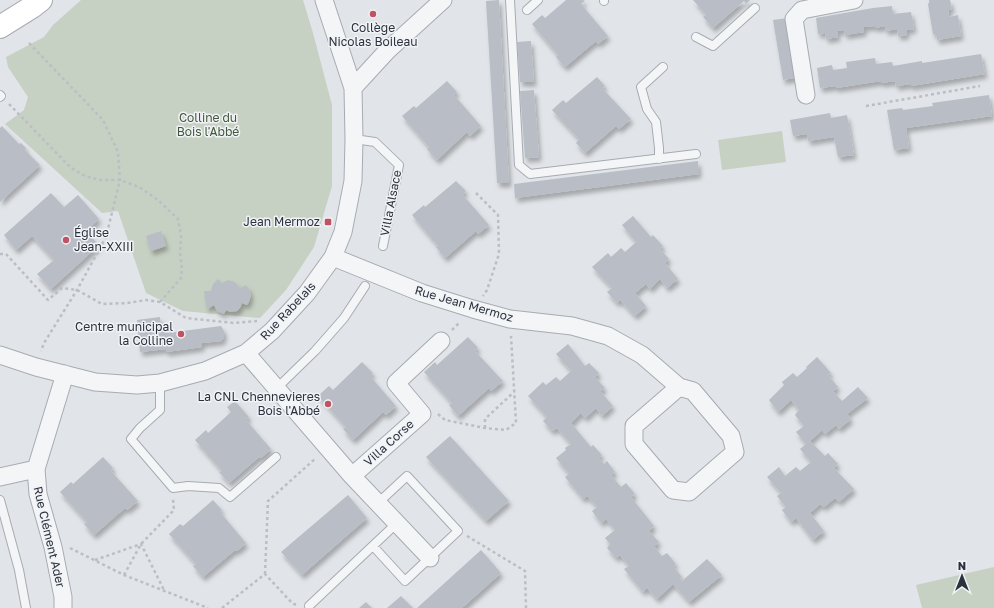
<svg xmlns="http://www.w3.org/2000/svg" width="994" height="608" font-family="'Golos Text',sans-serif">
  <defs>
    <filter id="shadow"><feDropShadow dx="2.5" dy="4.5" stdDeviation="2" flood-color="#0004"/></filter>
  </defs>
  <rect width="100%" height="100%" fill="#e1e4e8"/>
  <path fill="#c7d1c3" d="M81 0H303L313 33 332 105V186L314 247 286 290 260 318 183 311 146 293 118 211 102 213 5 124 24 110 28 97 8 67 6 57 44 37 53 25Z
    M782 131 786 162 722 170 718 140Z
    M994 567V608H922L916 585Z"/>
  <path fill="#b9bdc5" filter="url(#shadow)" d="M499 0 509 183H497L486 1Z
    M566 0H583L585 1 581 4 608 36 598 44 596 41 565 67 556 57 558 55 532 24 542 15 545 18Z
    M693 0H750L746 4 744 1 713 28 703 17 706 15Z
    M929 0H950L952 9 948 10 949 17 958 15 961 36 937 40 936 34H933L928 4 929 3Z
    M892 6 893 14 911 12 914 29 906 30 907 35 898 36 897 29 886 31 885 26 875 28V26L864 27V32L845 35 844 30 837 31 838 37 826 39 825 33 818 34 816 18 873 8Z
    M788 18 799 77 783 80 773 20Z
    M531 41 534 82H520L517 42Z
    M981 54 985 74 911 86V84L896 86 895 81 881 83V81L836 88V86L820 88 817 68 832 65 833 70 847 68 846 62 875 58 876 64 892 62 893 66 922 61V63Z
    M597 77 605 86 602 88 631 119 619 129 616 126 585 153 576 143 579 139 552 110 563 100 566 103Z
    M447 81 457 92 454 95 481 126 470 136 467 132 437 160 427 149 429 147 402 116 414 106 416 108Z
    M534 90 539 157 525 158 520 91Z
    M989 95 992 116 906 128 909 148 894 150 887 110 902 108 903 110 933 106 932 103Z
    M830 113 831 118 847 115 854 155 838 157 834 137 808 141 807 134 793 136 790 120Z
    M2 126 19 144 21 143 26 148 25 150 40 165 0 202V128Z
    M698 161 699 174 515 198 514 184Z
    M456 181 466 191 462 194 489 225 478 234 476 231 445 258 436 247 438 246 412 215 424 205 425 207Z
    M51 193 64 207 78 195 99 219 86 231 99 245 51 289 37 274 54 260 32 236 16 250 4 235Z
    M633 216 651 237 653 235 663 246 660 249 669 259 665 263 678 279 667 288 660 279 650 289 646 284 635 293 646 306 635 316 620 300 617 303 607 292 612 288 592 267 608 253 611 257 621 248 625 252 636 242 622 225Z
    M161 231 166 246 151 251 146 236Z
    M218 279 222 283 228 280 235 282 240 288 246 285 249 289 251 295 249 302 247 305 242 303 240 308 237 311 230 312 226 310 224 314 217 311 214 305 207 309 204 291H211L213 284Z
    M160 317 161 325 166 324 167 333 221 326 224 331V338L221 341 202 343V347L166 352V349L140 352 137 320Z
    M468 337 478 348 475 351 503 381 491 391 489 388 458 416 449 405 452 403 424 372 435 362 437 365Z
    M568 344 585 366 589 363 599 373 595 377 605 388 600 391 613 406 602 416 596 408 585 418 581 413 571 423 591 447 593 445 602 455 599 458 604 464 607 461 615 472 611 475 621 487 626 483 635 494 631 497 654 526 649 531 659 542 654 546 662 556 667 553 676 564 673 566 682 577 679 579 682 581 707 559 722 575 689 602 673 584 657 599 647 588 643 592 624 569 629 566 620 555 616 558 607 548 610 544 605 538 615 530 606 519 601 523 592 511 597 507 587 496 583 499 565 477 569 474 556 458 566 450 565 448 571 444 557 428 552 431 543 421 547 417 528 396 543 382 546 385 556 377 560 381 571 371 556 354Z
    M817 357 831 373 828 375 838 387 833 391 842 401 858 387 868 398 847 414 851 419 839 429 836 425 825 434 822 430 810 441 825 456 828 453 838 464 834 468 854 489 839 502 835 498 824 507 820 504 810 513 824 531 813 540 796 518 791 522 782 510 786 507 777 496 781 493 767 477 779 467 785 476 796 467 800 471 811 462 800 449 806 444 796 432 804 426 795 415 799 410 791 400 778 412 769 400 784 385 782 382 793 373 797 377 807 368 806 367Z
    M362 362 373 373 370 376 396 406 386 415 383 412 353 440 343 429 346 427 318 396 329 386 333 390Z
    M235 401 249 417 246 420 271 449 261 458 259 457 229 483 219 472 222 471 195 440 206 430 208 433 231 412 227 407Z
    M450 436 509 501 486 521 426 457Z
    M103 457 113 468 111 471 138 501 127 510 125 508 94 535 84 524 87 522 60 492 71 482 73 484Z
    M348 495 367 518 302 575 281 552Z
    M213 500 222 510 220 512 246 543 237 551 235 550 203 577 193 566 196 564 169 534 180 524 183 526Z
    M481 550 501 573 462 608H417Z
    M401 596 413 608H387Z
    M366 602 372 608H359Z"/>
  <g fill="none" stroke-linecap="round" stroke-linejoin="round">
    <defs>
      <path id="lane" d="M510 0 519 165 530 174 696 154
        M604 0V1
        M527 10 538 0
        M696 37 713 46 755 8
        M0 95 1 96 0 97
        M354 139 375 142 399 165 383 246
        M659 159V148L656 122 647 109 641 87 663 67
        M160 383V410L140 428 131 439 173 488 188 486 219 488 230 497 276 457
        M277 388 315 351 344 318 365 286
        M0 500 19 570 26 608
        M373 546 405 581 458 531 407 476 378 503
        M309 606 397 523"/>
      <path id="street" d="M353 88 387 51 443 0
        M806 95 794 19 802 10 854 0
        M333 257 422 293 473 309 510 319 572 326 608 336 642 355 679 387 693 391 731 436 735 452 689 492 673 490 634 444V426L679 387
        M246 353 352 476
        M0 355 36 367 95 382 137 385 160 383 205 371 246 353 272 331 307 293 333 257 343 232 353 181 354 139 353 88 324 0
        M0 477 36 469
        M430 558 352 476 422 414 396 383 441 341
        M63 608V597L53 547 38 494 36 469 65 374"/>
      <path id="secondary" d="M0 27 32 7 41 0"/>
    </defs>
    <use href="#lane" stroke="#a7abb2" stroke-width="10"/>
    <use href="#street" stroke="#a7abb2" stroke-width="19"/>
    <use href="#secondary" stroke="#a7abb2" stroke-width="24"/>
    <path stroke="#bcbec3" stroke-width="2.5" stroke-dasharray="3 3" stroke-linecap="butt" d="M29 43 103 120 118 152 120 180 106 237 77 290 44 343 41 351
      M9 104 71 168 85 176 100 180H120L139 187 158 200 178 219 181 236 180 252 182 270 181 278 160 302
      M866 106 980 86
      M476 193 498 215 499 254 487 290 483 296
      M0 254H6L48 300 62 288 77 290 102 304 128 303 146 300 160 302 186 318 234 323 257 321
      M452 330 460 322
      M438 414 445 420 485 428 506 430 516 423 511 336
      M485 428V419L514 392
      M467 536 525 571 526 608
      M70 548 124 575 208 608
      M95 560 141 544 165 592
      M265 574 268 501 316 458
      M124 575 141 544 174 510 173 499
      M222 608 265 574 293 604 299 605"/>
    <use href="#lane" stroke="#f4f5f7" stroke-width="8"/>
    <use href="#street" stroke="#f4f5f7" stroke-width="17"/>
    <use href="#secondary" stroke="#fff" stroke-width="22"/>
  </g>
  <g fill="#c05363" stroke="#f1f3f6" stroke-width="1.5">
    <circle cx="373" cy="14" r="4"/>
    <rect x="324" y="218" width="8" height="8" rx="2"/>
    <circle cx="66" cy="240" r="4"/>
    <circle cx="181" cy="334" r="4"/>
    <circle cx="328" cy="404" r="4"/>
  </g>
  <g text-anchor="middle" stroke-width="3" stroke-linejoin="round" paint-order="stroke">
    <g font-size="12" fill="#2b323e" stroke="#f1f3f6" text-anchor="end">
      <text x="373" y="32" text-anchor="middle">Collège<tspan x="373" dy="14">Nicolas Boileau</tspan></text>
      <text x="320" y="226">Jean Mermoz</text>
      <text x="74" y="237" text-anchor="start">Église<tspan x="74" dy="14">Jean-XXIII</tspan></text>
      <text x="173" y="331">Centre municipal<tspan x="173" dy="14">la Colline</tspan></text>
      <text x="320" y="401">La CNL Chennevieres<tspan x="320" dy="14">Bois l'Abbé</tspan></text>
    </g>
    <g font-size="12" fill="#40593a" stroke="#f1f3f6">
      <text x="208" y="122">Colline du<tspan x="208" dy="14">Bois l'Abbé</tspan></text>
    </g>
    <g font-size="12" fill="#2b323e" stroke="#f1f3f6">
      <text transform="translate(391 203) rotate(-79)" y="4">Villa Alsace</text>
      <text transform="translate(464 304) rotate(16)" y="4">Rue Jean Mermoz</text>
      <text transform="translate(288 311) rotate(-47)" y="4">Rue Rabelais</text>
      <text transform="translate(389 443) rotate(-42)" y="4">Villa Corse</text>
      <text transform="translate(49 537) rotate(77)" y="4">Rue Clément Ader</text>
    </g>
  </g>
  <g transform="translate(962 576)" stroke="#f1f3f6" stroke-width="3" paint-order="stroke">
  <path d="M0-3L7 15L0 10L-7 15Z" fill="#2b323e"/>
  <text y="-6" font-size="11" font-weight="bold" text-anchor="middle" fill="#2b323e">N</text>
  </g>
</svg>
